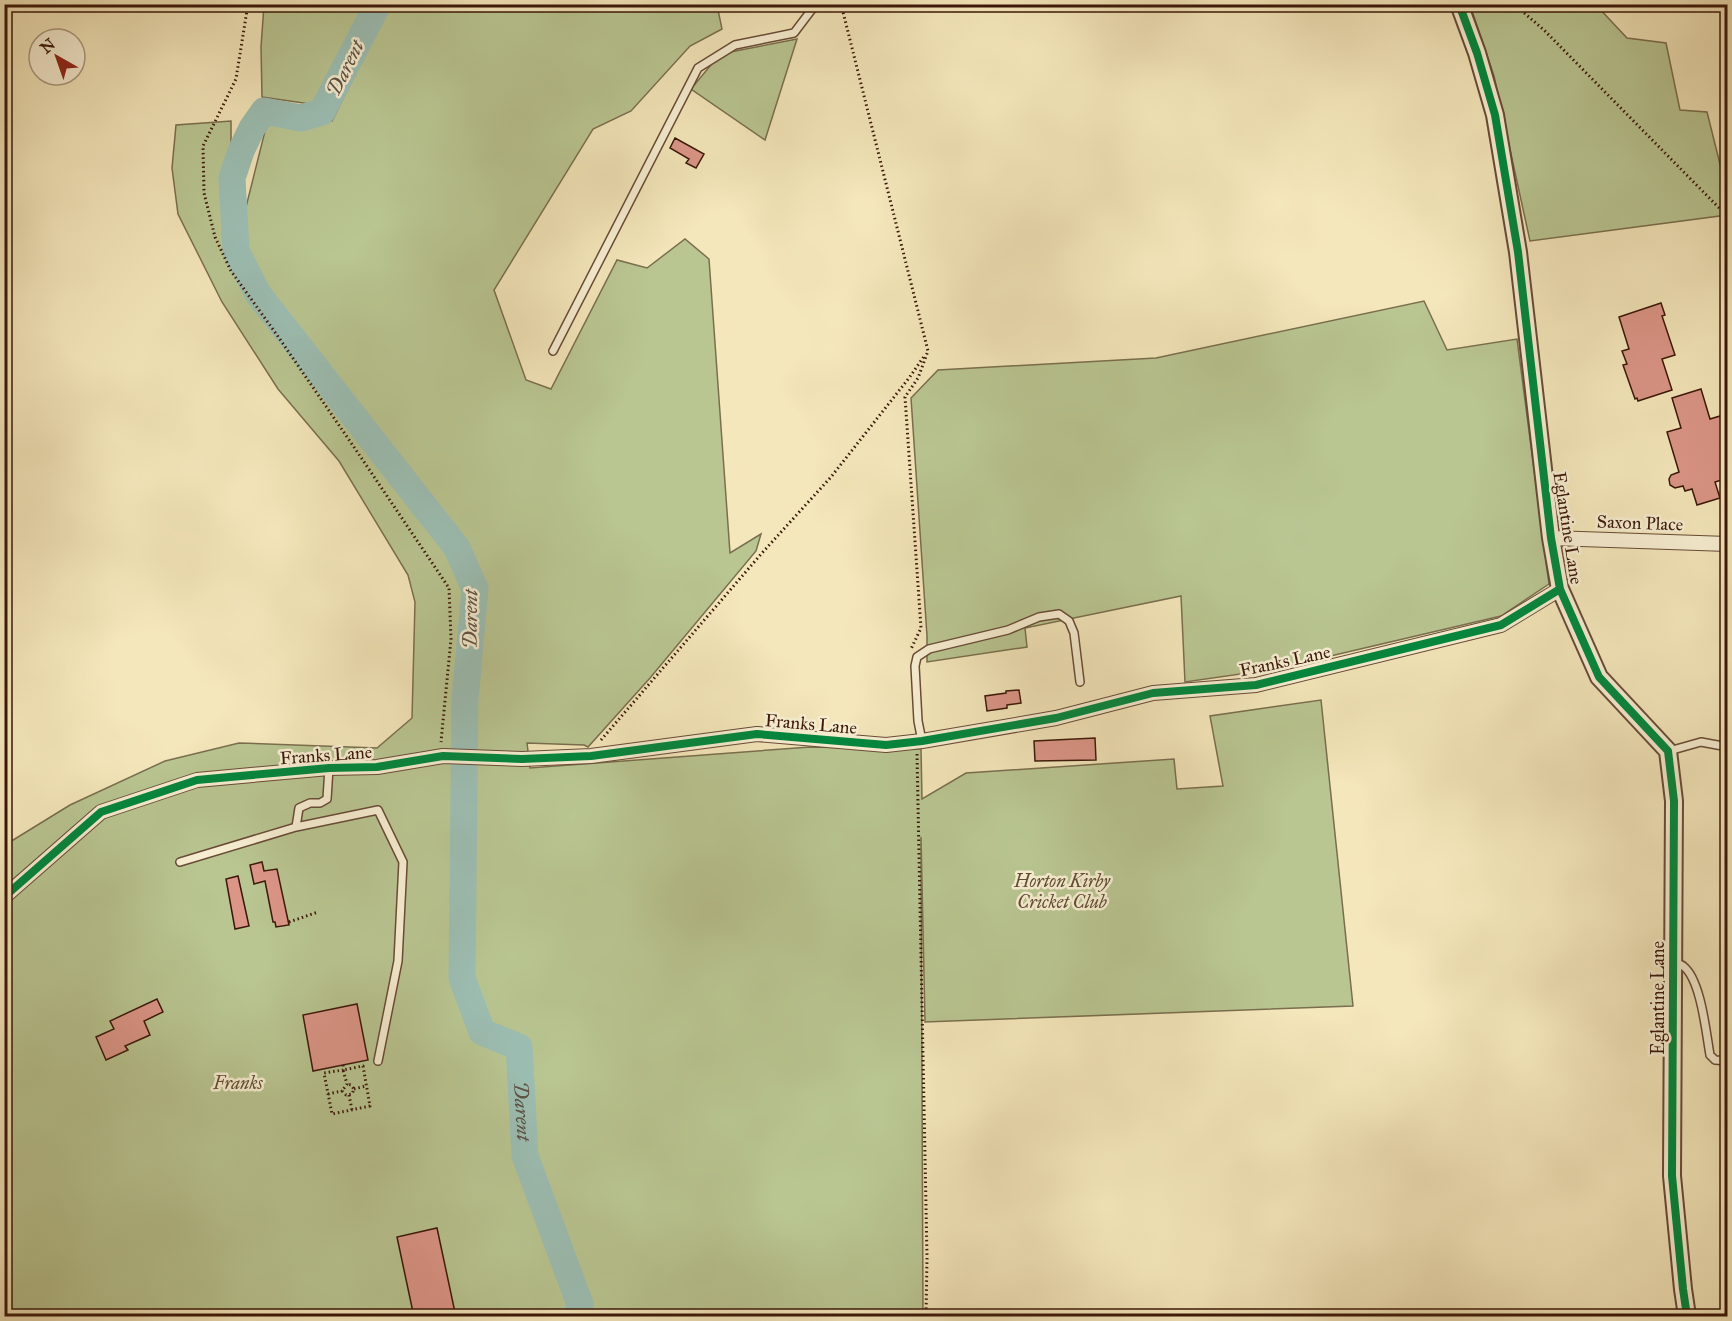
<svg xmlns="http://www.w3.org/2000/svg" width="1732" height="1321" font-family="'IM FELL Great Primer',serif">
  <rect width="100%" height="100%" fill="#f4e7bb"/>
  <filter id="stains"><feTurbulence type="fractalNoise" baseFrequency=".00333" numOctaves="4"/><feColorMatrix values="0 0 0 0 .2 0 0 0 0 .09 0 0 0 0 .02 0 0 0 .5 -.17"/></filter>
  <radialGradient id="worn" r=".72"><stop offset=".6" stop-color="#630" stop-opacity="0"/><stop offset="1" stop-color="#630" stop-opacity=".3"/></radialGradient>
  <path fill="#b9c692" stroke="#7a6e4e" stroke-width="1.5" fill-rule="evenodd" d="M264 5H365L317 105 262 97 261 47Z
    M389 5H717L722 29 690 46 631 111 593 129 494 290 526 380 551 389 617 260 647 268 685 239 709 259 730 553 761 534 756 551 650 678 588 747 584 745 527 743 530 768 810 747 921 749 922 799 966 773 1174 759 1177 789 1223 786 1210 716 1321 700 1353 1006 925 1022 921 837 923 1316H585L586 1299 539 1175 570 1312 569 1316H5V845L70 805 165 761 239 743 377 748 412 718 415 602 408 575 339 461 278 389 222 302 178 214 172 168 176 125 231 121V182L242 223 268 119 332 121ZM452 800H453L457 971 452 873Z
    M1470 5H1596L1627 38 1666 43 1680 110 1707 112 1727 192V215L1530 241 1494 76Z
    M797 39 765 140 691 89 720 54Z
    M1424 301 1447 350 1517 339 1549 584 1501 616 1275 669 1185 682 1181 596 1025 628 1027 647 927 662V636L911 398 938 370 1156 358Z"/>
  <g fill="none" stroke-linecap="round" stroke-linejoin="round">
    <path stroke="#9cbfb4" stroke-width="27" id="s1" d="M378 4 322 112 301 118 264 111 252 128 241 151 232 178 236 251 258 294 457 548 475 589 465 699 462 978 482 1032 519 1047 525 1156 580 1304 578 1316"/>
  </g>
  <path fill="#dc9688" stroke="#3a1709" stroke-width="1.5" d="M675 138 704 154 696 168 686 163 689 159 670 148Z
    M1661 303 1665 315 1662 316 1675 355 1662 359 1672 390 1638 401 1637 398 1635 399 1623 365 1627 364 1622 351 1629 349 1619 317Z
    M1701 389 1710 419 1720 416 1728 442V478L1715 482 1720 498 1697 505 1692 489 1685 491 1683 486 1675 488 1670 485 1669 479 1671 475 1679 472 1667 432 1681 428 1672 398Z
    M1019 690 1021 703 1007 705V708L987 711 985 696 1006 693V691Z
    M1095 738 1096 760 1035 761 1034 741Z
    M262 862 264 871 277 869 289 925 276 927 275 922H273L265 881 254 884 250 865Z
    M238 876 249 926 235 929 226 879Z
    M157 999 163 1012 144 1021 150 1035 125 1046 128 1050 106 1060 96 1037 114 1029 110 1021Z
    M357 1004 368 1060 313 1071 303 1015Z
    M437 1228 456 1317H414L397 1237Z"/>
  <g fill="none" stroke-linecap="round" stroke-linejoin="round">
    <defs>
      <path id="service" d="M553 351 698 68 735 45 794 33 816 4
        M922 741 918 721 915 666 917 657 929 649 1008 630 1039 617 1059 614 1069 621 1074 633 1080 682
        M1669 751 1701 742 1728 747
        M296 827 299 808 310 803H320L327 799 329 768
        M180 862 296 827 378 810 403 862 398 961 378 1061
        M1675 962C1675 963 1683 965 1683 966 1701 979 1706 1033 1710 1055L1715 1060 1728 1061"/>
      <path id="minor" d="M1551 538 1728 544
        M4 897 101 812 197 780 329 768 377 767 443 756 522 759 591 756 757 734 886 745 922 741 1056 718 1153 693 1256 685 1501 625 1560 589"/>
      <path id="tertiary" d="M1459 4 1477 53 1495 115 1518 252 1551 538 1560 589 1599 677 1668 751 1674 801 1672 1176 1683 1289 1687 1316"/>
    </defs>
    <use href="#service" stroke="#684b36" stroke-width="10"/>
    <use href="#minor" stroke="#684b36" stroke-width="16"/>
    <use href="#tertiary" stroke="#684b36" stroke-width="20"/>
    <path stroke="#3a1709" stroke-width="3" stroke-dasharray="1.5 3" stroke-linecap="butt" d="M248 4 236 79 203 146 204 193 215 237 231 271 277 335 356 450 449 588 451 639 441 742
      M841 4 928 351 918 378 905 397 921 628 911 649
      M1514 4 1545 31 1728 217
      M601 740 762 553 831 477 909 378 925 355
      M917 754 927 1257 926 1316
      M289 922 318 912
      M343 1065V1070L324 1073 332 1114 370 1106 363 1066 343 1070 347 1084 342 1091 346 1095 352 1094 354 1089 351 1085 347 1084
      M354 1089 366 1086
      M328 1094 342 1091
      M349 1095 352 1110"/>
    <use href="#service" stroke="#f8efd3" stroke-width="7"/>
    <use href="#minor" stroke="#f8efd3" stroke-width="14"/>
    <use href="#tertiary" stroke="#f8efd3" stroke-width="16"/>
    <defs>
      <path id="cycleway" d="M1459 4 1477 53 1495 115 1518 252 1551 538 1560 589 1599 677 1668 751 1674 801 1672 1176 1683 1289 1687 1316
        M4 897 101 812 197 780 329 768 377 767 443 756 522 759 591 756 757 734 886 745 922 741 1056 718 1153 693 1256 685 1501 625 1560 589"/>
    </defs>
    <use href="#cycleway" stroke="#f8efd3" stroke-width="11"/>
    <use href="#cycleway" stroke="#00873e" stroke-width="8"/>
  </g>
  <g text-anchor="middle" stroke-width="5" stroke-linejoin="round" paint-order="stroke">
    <g font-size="18" fill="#3a1709" stroke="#f8efd3">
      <text transform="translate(1640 523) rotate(2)" y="6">Saxon Place</text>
      <text transform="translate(1568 528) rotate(81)" y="6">Eglantine Lane</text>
      <text transform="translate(1285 661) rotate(-12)" y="6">Franks Lane</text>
      <text transform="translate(811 724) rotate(5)" y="6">Franks Lane</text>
      <text transform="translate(326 755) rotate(-4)" y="6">Franks Lane</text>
      <text transform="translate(1658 998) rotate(-90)" y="6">Eglantine Lane</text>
    </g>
    <g font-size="18" font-style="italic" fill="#604c32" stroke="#f8efd3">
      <text x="1062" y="887">Horton Kirby<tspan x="1062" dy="21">Cricket Club</tspan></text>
      <text x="238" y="1089">Franks</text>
    </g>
    <g font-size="20" font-style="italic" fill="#5c5245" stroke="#f8efd3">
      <text transform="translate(345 68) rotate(-63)" y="7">Darent</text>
      <text transform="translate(470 619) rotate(-89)" y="7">Darent</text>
      <text dy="7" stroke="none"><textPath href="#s1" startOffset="1296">Darent</textPath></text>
    </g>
  </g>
  <rect width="1732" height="1321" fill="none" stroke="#f4e7bb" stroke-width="24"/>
  <rect x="6" y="6" width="1720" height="1309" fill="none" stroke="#3a1709" stroke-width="3"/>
  <rect x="12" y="12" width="1708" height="1297" fill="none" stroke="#3a1709" stroke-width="1.5"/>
  <g transform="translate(57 57) rotate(320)"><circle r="28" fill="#f8efd3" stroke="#ac9982" stroke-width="1.5"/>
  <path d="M0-4.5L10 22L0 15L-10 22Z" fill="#8f2418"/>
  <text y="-9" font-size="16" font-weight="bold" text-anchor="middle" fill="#3a1709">N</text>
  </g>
  <rect width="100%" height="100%" filter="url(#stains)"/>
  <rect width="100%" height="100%" fill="url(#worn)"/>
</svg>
